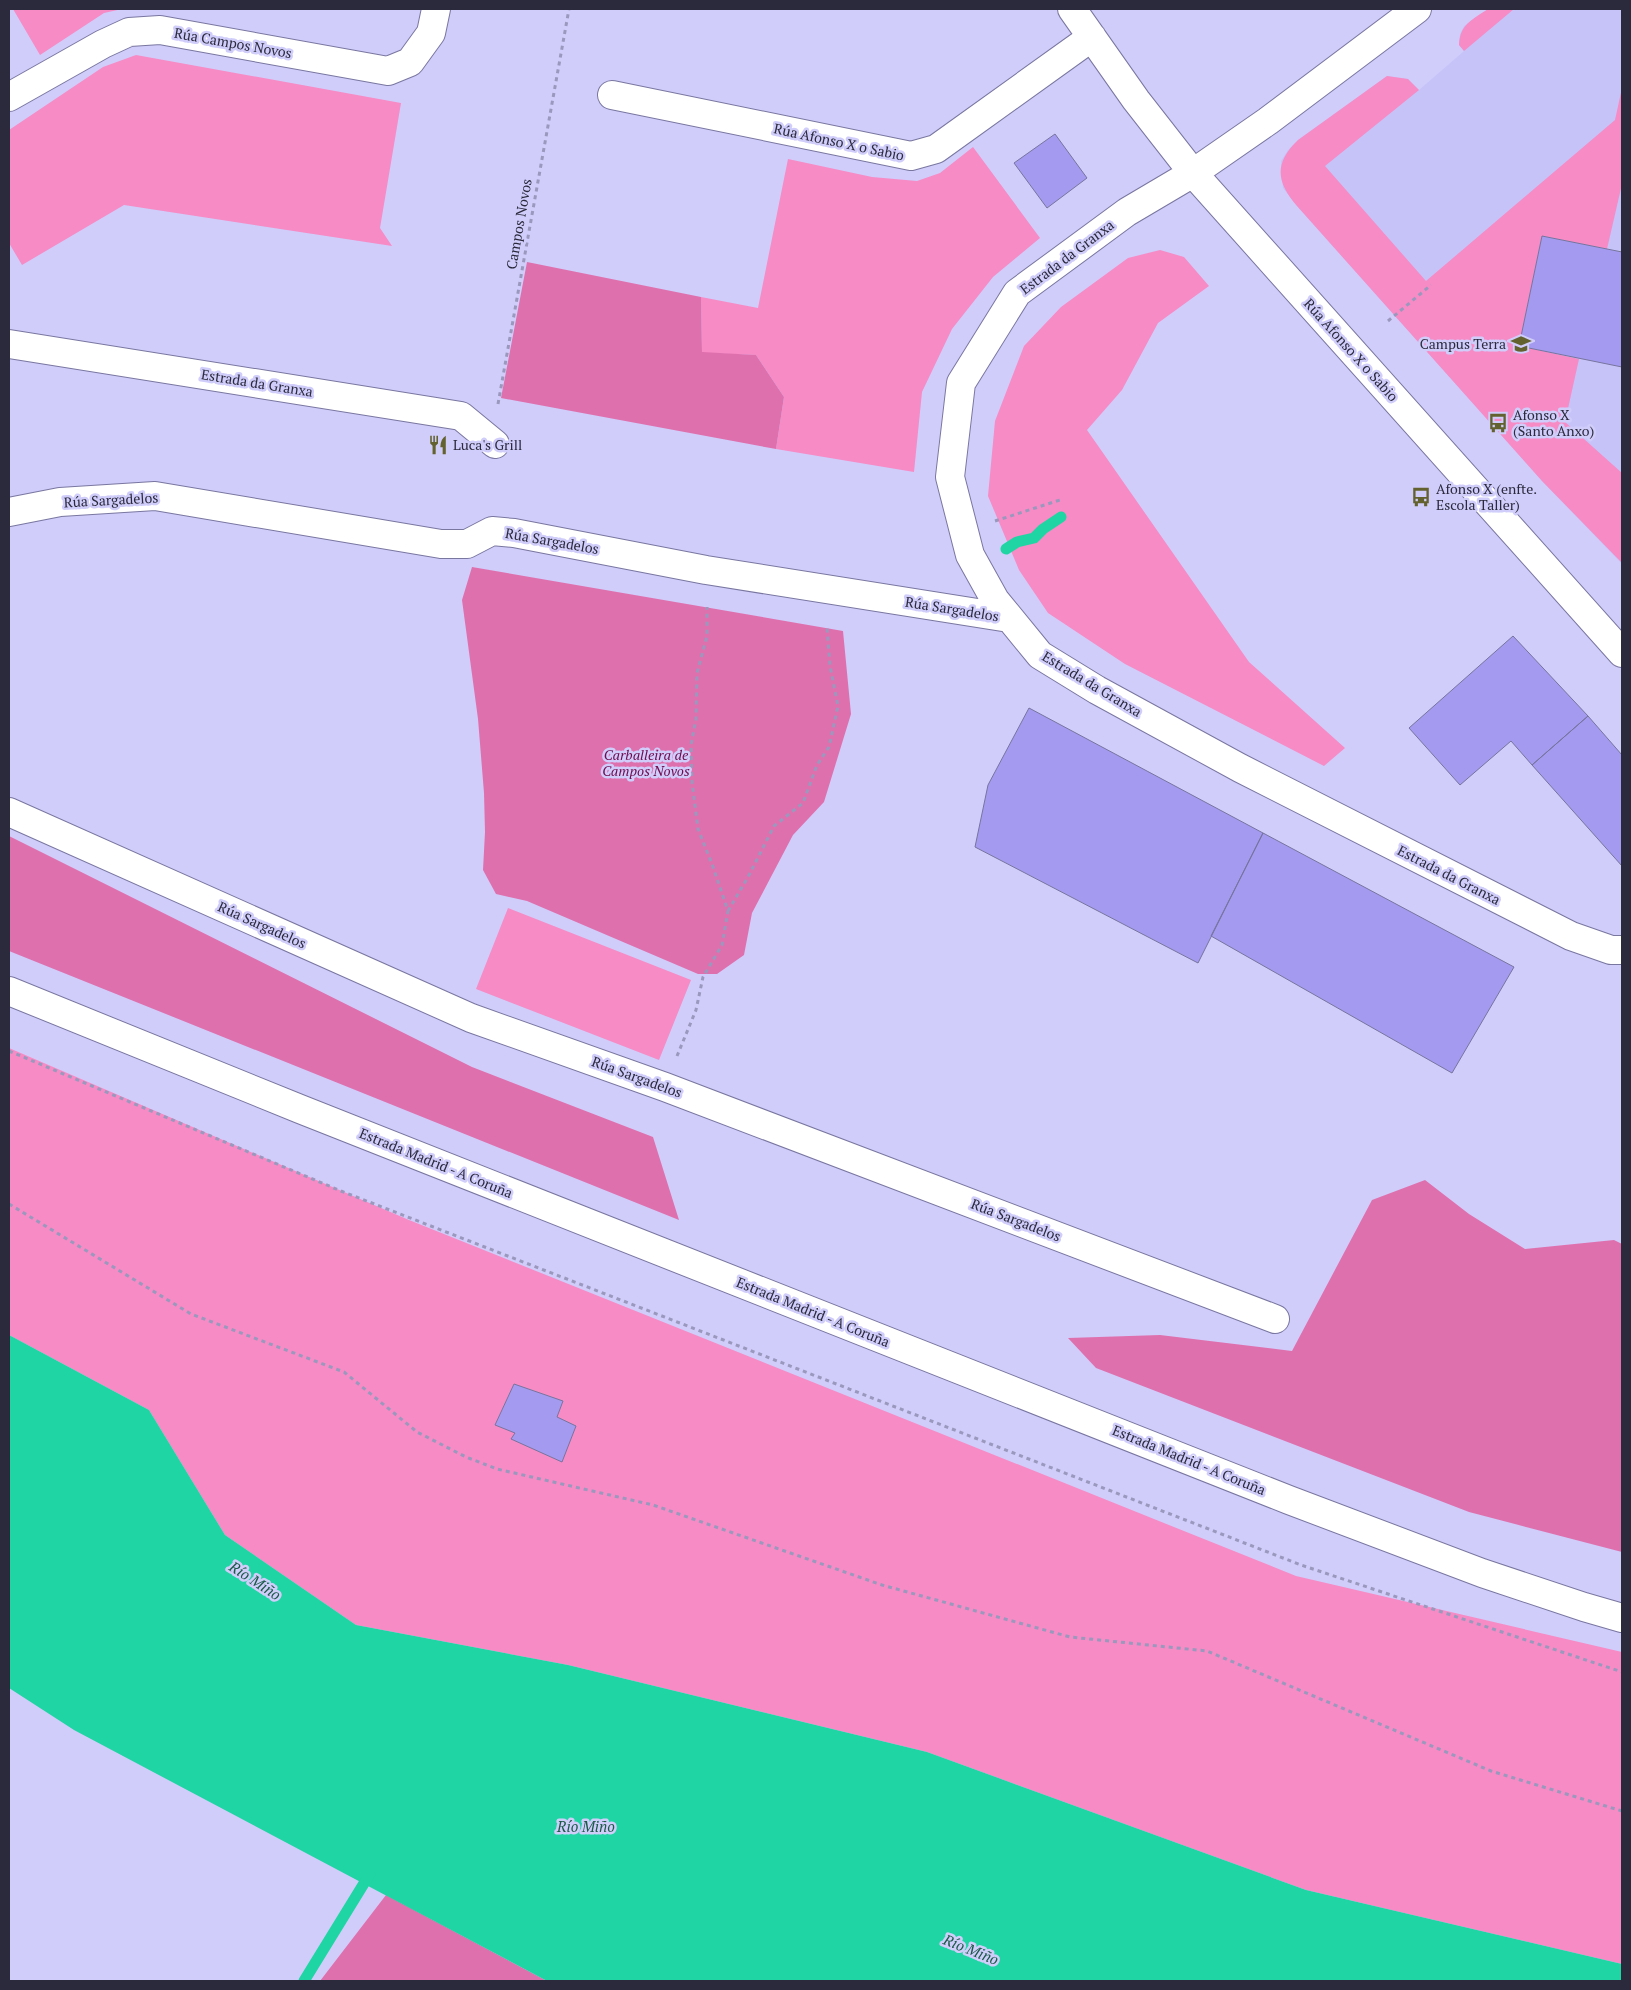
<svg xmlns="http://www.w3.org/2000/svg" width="1631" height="1990" font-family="'PT Serif',serif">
  <rect width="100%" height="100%" fill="#d0cdfb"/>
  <path fill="#c6c3f8" d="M1488 9H1622V564L1542 481 1297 206 1283 188 1281 161 1288 150 1298 140 1387 76 1408 79 1419 90 1464 51 1459 45 1460 34 1464 26Z"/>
  <path fill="#f68bc5" d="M13 9H122L104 13 40 55Z
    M1488 9H1514L1464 51 1459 45C1460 24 1472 20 1488 9Z
    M136 55 401 103 380 228 392 246 124 205 22 265 9 243V130L103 67Z
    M1387 76 1408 79 1419 90 1325 166 1426 281 1615 120 1622 88V184L1607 249 1542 236 1519 346 1579 359 1565 422 1622 473V563L1542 481 1297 206C1276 182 1274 163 1298 140Z
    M973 147 1040 238 993 277 952 329 922 392 914 472 776 449 784 397 756 355 702 353 701 297 758 308 788 159 872 177 917 181 940 173Z
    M1160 250 1184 257 1209 286 1158 323 1122 390 1087 430 1249 662 1345 748 1324 766 1125 664 1048 613 1019 570 988 496 995 421 1024 346 1061 307 1128 258Z
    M508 908 691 980 659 1060 476 989Z
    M9 1048 409 1220 1296 1576 1622 1652V1964L1306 1890 927 1752 568 1665 356 1625 225 1535 149 1410 9 1335Z"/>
  <path fill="#df70ae" d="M527 262 701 297 702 352 756 355 784 397 776 449 501 398Z
    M472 567 843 631 851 714 824 802 793 835 752 913 744 955 717 974H698L527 901 496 894 483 870 485 832 484 793 478 719 462 600Z
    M9 836 472 1067 653 1137 679 1220 9 951Z
    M1425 1180 1469 1214 1525 1249 1614 1240 1622 1244V1552L1469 1512 1096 1368 1068 1338 1160 1335 1292 1351 1372 1200Z
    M386 1895 547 1981H320Z"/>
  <path fill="#1fd5a3" d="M9 1335 149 1410 225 1535 356 1625 568 1665 927 1752 1306 1890 1622 1964V1981H547L74 1730 9 1688Z"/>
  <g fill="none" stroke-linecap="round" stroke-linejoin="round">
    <path stroke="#1fd5a3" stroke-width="11" d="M1006 549 1017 542 1034 538 1043 529 1061 517
      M304 1981 371 1872"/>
  </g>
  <path fill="#a49bf1" stroke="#77749e" d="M1055 134 1087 178 1047 208 1014 163Z
    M1542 236 1622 252V367L1519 346Z
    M1513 636 1588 716 1532 765 1511 741 1460 785 1409 728Z
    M1029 708 1263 833 1198 963 975 847 988 785Z
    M1588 716 1622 755V866L1532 765Z
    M1263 833 1514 967 1452 1073 1211 936Z
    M514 1384 563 1401 557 1417 576 1426 562 1462 511 1439 515 1433 495 1425Z"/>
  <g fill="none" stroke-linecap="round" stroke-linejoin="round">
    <defs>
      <path id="minor" d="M1072 9 1136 100 1193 173 1622 653
        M1417 9 1268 121 1193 173 1127 212 1017 293 961 383 950 477 970 555 995 600 1040 655 1097 690 1240 768 1571 936 1611 950H1622
        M612 95 911 156 936 149 1092 37
        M9 97 103 44 129 32 160 30 388 71 410 62 431 33 436 9
        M9 344 461 416 495 444
        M9 512 60 502 155 496 441 544H467L492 531 514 533 706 570 1009 618
        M9 812 471 1018 665 1087 1275 1319"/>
      <path id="trunk" d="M9 991 300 1109 1289 1500 1482 1573 1584 1607 1622 1618"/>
    </defs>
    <use href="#minor" stroke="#7976a0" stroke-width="30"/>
    <use href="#trunk" stroke="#7976a0" stroke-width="30"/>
    <path stroke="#9b98bd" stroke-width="3" stroke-dasharray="4 4" stroke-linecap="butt" d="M1388 321 1431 285
      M498 404 569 9
      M995 521 1063 499
      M728 911 748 877 774 826 803 803 817 765 829 747 838 706 830 666 827 628
      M9 1051 341 1191 1301 1565 1622 1672
      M677 1056 696 1010 703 977 722 945 728 911 712 864 698 829 692 782 691 745 696 719 697 673 707 636V607
      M9 1204 191 1314 344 1372 417 1432 466 1457 497 1469 653 1505 882 1585 1070 1637 1207 1651 1491 1771 1622 1811"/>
    <use href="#minor" stroke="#fff" stroke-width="28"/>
    <use href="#trunk" stroke="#fff" stroke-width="28"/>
  </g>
  <defs>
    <symbol id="university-bare" viewBox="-9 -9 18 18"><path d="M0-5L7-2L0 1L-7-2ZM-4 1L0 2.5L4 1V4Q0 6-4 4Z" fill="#63612e" stroke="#d0cdfb" stroke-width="2.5" paint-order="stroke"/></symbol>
    <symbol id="bus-bare" viewBox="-9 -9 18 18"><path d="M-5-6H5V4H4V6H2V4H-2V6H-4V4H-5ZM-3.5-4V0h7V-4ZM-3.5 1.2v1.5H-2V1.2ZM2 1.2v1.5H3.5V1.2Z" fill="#63612e" stroke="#d0cdfb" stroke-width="2.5" paint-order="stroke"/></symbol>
    <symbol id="restaurant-bare" viewBox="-9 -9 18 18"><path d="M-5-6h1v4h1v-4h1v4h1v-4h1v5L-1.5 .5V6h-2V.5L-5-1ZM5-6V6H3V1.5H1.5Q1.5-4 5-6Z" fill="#63612e" stroke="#d0cdfb" stroke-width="2.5" paint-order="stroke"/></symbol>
  </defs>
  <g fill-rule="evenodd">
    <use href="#university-bare" x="1507" y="330" width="28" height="28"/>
    <use href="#bus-bare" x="1484" y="409" width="28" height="28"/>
    <use href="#restaurant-bare" x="424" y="431" width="28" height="28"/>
    <use href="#bus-bare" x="1407" y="483" width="28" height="28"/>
  </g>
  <g text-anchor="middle" stroke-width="5" stroke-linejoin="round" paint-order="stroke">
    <g font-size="14" fill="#2b2a3c" stroke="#d0cdfb">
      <text transform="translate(233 43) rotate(10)" y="5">Rúa Campos Novos</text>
      <text transform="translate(839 142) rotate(12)" y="5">Rúa Afonso X o Sabio</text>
      <text transform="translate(519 224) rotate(-80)" y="5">Campos Novos</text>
      <text transform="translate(1067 257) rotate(-37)" y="5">Estrada da Granxa</text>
      <text transform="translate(1351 350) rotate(48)" y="5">Rúa Afonso X o Sabio</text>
      <text transform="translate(257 383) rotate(9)" y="5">Estrada da Granxa</text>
      <text transform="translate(111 500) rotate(-3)" y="5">Rúa Sargadelos</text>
      <text transform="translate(552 541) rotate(10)" y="5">Rúa Sargadelos</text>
      <text transform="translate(952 609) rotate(9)" y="5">Rúa Sargadelos</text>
      <text transform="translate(1092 684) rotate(31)" y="5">Estrada da Granxa</text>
      <text transform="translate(1449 875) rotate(27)" y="5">Estrada da Granxa</text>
      <text transform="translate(262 925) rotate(24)" y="5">Rúa Sargadelos</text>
      <text transform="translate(637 1077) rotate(20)" y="5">Rúa Sargadelos</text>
      <text transform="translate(436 1163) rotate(22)" y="5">Estrada Madrid - A Coruña</text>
      <text transform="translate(1016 1220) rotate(21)" y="5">Rúa Sargadelos</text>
      <text transform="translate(813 1312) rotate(22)" y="5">Estrada Madrid - A Coruña</text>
      <text transform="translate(1189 1460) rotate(22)" y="5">Estrada Madrid - A Coruña</text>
    </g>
    <g font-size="14" fill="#2b2a3c" stroke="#d0cdfb" text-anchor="start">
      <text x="1506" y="349" text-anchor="end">Campus Terra</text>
      <text x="1513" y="420">Afonso X<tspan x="1513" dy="16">(Santo Anxo)</tspan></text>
      <text x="453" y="450">Luca's Grill</text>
      <text x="1436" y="494">Afonso X (enfte.<tspan x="1436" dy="16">Escola Taller)</tspan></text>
    </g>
    <g font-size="14" font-style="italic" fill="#70094d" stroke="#d0cdfb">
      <text x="646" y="760">Carballeira de<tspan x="646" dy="16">Campos Novos</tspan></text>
    </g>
    <g font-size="15" font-style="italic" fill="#195945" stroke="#d0cdfb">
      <text transform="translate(255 1581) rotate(33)" y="5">Río Miño</text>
      <text x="586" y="1832">Río Miño</text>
      <text transform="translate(971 1950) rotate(22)" y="5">Río Miño</text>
    </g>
  </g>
  <rect width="1631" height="1990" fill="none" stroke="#2b2a3c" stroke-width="20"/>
</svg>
